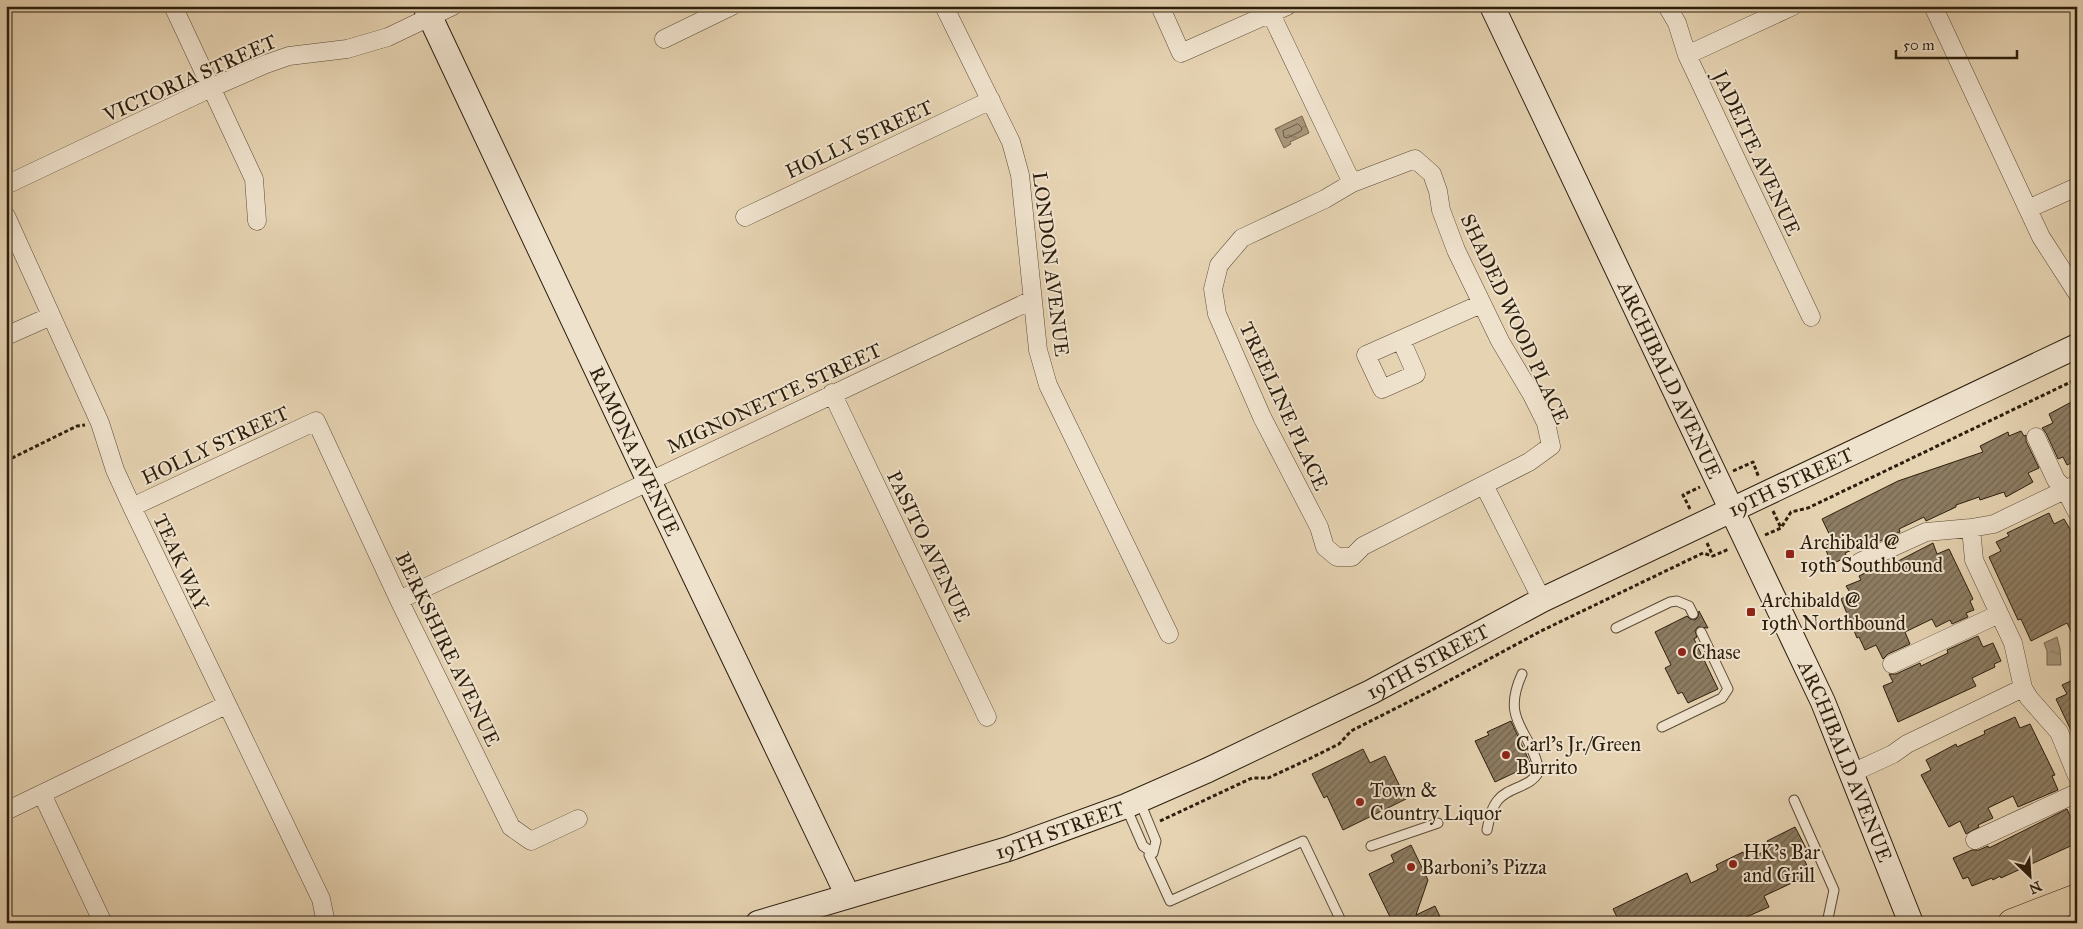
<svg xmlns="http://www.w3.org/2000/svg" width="2083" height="929" font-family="'IM FELL Great Primer',serif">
  <defs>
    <pattern id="water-ripples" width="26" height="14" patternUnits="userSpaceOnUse" patternTransform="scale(1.25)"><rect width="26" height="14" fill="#a7957a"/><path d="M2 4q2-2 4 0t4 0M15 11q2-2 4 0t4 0" fill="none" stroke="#887962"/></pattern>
    <pattern id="building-hatch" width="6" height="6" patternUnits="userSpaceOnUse" patternTransform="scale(1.25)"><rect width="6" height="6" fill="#8d7c62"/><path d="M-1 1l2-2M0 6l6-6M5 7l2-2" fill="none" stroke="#73654f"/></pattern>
  </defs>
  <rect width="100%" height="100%" fill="#e6d3b2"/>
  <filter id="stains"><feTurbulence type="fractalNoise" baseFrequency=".004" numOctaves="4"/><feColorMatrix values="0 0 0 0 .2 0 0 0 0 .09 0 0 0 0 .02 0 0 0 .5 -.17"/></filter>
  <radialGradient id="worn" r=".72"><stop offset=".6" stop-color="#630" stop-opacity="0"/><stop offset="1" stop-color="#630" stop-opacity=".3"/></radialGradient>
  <path fill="url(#water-ripples)" stroke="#76654e" d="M1302 116 1309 133 1290 142 1291 144 1284 148 1275 129Z
    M2057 637 2060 649 2061 665H2047V651L2044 643Z"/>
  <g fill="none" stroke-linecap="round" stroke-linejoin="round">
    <path stroke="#6a5a43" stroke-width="1" d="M1298 124 1302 128 1301 131 1287 138 1284 137 1283 131Z"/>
  </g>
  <path fill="url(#building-hatch)" stroke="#2c1e0c" d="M2077 399V460L2067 465 2063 457 2058 459 2046 433 2042 428 2053 423 2049 414Z
    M2021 431 2024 436 2026 435V441L2039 468 2028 473 2033 482 2006 497 2004 492 1980 500 1979 497 1956 505V507L1926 521 1924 517 1899 529 1900 532 1869 546 1868 543 1845 553 1847 557 1832 564 1824 546 1833 542 1822 519 1898 481 1983 452 1980 446 2008 432 2009 436Z
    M2049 513 2054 524 2064 519 2077 541V643L2067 623 2031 641 2021 619 2018 620 1989 557 2001 551 1996 542 2009 536 2007 533Z
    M1933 543 1937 554 1949 549 1973 599 1970 601 1974 610 1966 613 1968 617 1952 624 1950 620 1936 627 1932 619 1905 632 1910 644 1888 654 1883 659 1876 645 1865 650 1859 637 1857 638 1841 599 1851 594 1846 586 1861 580 1859 576 1875 568 1877 572Z
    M1699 611 1708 628 1698 627 1695 631 1697 637 1694 639 1718 689 1688 703 1682 692 1678 694 1665 668 1671 665 1655 632 1687 616 1690 619 1695 620 1698 617Z
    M1978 636 1983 647 1993 643 2001 661 1994 664 1995 667 1972 678 1976 686 1898 722 1883 686 1893 682 1889 674H1896L1920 663 1921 666 1948 653 1947 650Z
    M2077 678V743L2056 699 2067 694 2062 685Z
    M2015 717 2020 728 2030 724 2055 775 2052 776 2058 790 2018 807 2013 796 1988 808 1993 818 1978 825 1979 827 1966 834 1960 821 1949 827 1921 775 1931 770 1926 760 1956 744 1957 747 1985 734 1984 731Z
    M1511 721 1531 765 1495 782 1475 741 1489 735 1487 732Z
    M1363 749 1370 763 1385 756 1406 799 1343 830 1327 796 1324 798 1312 774Z
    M2067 809 2072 820 2077 817V843L2001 878 2000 876 1993 880 1992 878 1972 886 1968 877 1963 879 1953 858 1972 850H1979L1988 846 1989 848Z
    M1795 827 1808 852 1802 855 1811 874 1764 896 1769 907 1742 919 1744 923H1620L1613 909 1687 873 1691 883 1718 870 1716 865 1743 852 1747 860 1771 848 1767 841Z
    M1411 845 1428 880 1416 915 1435 906 1443 923H1393L1369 874 1394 862 1391 855Z"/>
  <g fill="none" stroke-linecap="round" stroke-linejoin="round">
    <defs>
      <path id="lane" d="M1616 628 1670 602 1677 601 1689 606 1693 614
        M1662 727 1722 698 1728 689 1701 632
        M1794 800 1834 890 1827 923
        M1126 807 1143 846 1153 853 1156 841 1140 802
        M1487 830C1489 820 1491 808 1498 800 1509 786 1531 788 1539 771 1531 729 1500 722 1522 674
        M1371 846 1438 823
        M1149 855 1170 901 1303 841 1342 923"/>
      <path id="street" d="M173 6 254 179 257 221
        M944 6 1011 142 1020 175 1038 350 1048 385 1169 634
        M1160 6 1181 53 1287 6
        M1667 6 1677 23 1687 55 1811 317
        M1933 6 2041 237 2077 293
        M1271 14 1352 183
        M664 39 732 6
        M1687 55 1793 6
        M1415 159 1432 174 1438 191 1441 210 1456 250 1500 341 1532 395 1546 423 1551 446 1529 462 1363 546 1352 557H1337L1325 547 1319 527 1262 417 1217 314 1213 289 1219 265 1242 238 1325 199 1352 183Z
        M6 185 211 88 266 64 289 56 347 49 388 37 453 6
        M2028 209 2077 187
        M6 216 100 423 115 470 132 507 321 899 326 923
        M745 217 991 100
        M6 336 51 316
        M1401 340 1416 374 1382 389 1366 355 1481 304
        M832 393 987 717
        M2036 437 2056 480 2065 489 2077 512
        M1484 485 1542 600
        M132 507 316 421 399 600 511 827 531 841 578 819
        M1971 528 1974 560 2013 643 2023 688 2029 698 2059 732 2077 776
        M1860 562 1926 532 1971 528 1994 524 2077 484
        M399 600 1032 300
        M1892 664 1999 614
        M1852 773 1893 754 1907 744 2023 688
        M42 794 103 923
        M6 811 226 705
        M1975 840 2077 793"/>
      <g id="secondary">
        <path id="s1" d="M425 6 649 481 848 896"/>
        <path id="s2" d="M1492 6 1823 702 1911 923"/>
        <path id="s3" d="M758 923 1008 849 1126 806 1208 770 1371 692 1542 600 2077 346"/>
      </g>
      <path id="highway" d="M2012 923 2077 898"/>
    </defs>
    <use href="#lane" stroke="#5a4b36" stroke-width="11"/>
    <use href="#street" stroke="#5a4b36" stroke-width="19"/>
    <use href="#secondary" stroke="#2c1e0c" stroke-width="26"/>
    <use href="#highway" stroke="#2c1e0c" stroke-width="29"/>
    <path stroke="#2c1e0c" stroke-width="3" stroke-dasharray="4 2.5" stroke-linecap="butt" d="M6 461 77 426 85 425
      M1733 471 1753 462 1759 478
      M1690 509 1683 495 1700 487
      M1773 511 1781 528
      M1765 535 1781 528 1791 512 1808 508 2077 379
      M1707 543 1713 556 1729 549
      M1160 821 1252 778H1268L1309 759 1339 744 1351 731 1430 691 1541 631 1703 553 1712 556"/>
    <use href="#lane" stroke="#efe2cd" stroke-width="9"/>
    <use href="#street" stroke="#efe2cd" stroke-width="18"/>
    <use href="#secondary" stroke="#efe2cd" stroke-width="24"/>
    <use href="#highway" stroke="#e6d3b2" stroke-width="28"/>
  </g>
  <g fill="#8f2418" stroke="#efe2cd" stroke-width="2">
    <rect x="1785" y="549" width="10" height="10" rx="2.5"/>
    <rect x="1746" y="607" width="10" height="10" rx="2.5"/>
    <circle cx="1682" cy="652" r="5"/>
    <circle cx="1506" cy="755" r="5"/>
    <circle cx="1360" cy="802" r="5"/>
    <circle cx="1733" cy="864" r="5"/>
    <circle cx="1411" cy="867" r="5"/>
  </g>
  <g text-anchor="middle" stroke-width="4" stroke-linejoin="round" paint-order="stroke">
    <g font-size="20" fill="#2c1e0c" stroke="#efe2cd">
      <text transform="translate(190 78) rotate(-24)" y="7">VICTORIA STREET</text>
      <text transform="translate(859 139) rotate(-25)" y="7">HOLLY STREET</text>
      <text transform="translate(1757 153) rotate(65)" y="7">JADEITE AVENUE</text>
      <text transform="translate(1051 264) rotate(83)" y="7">LONDON AVENUE</text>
      <text transform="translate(1515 319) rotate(65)" y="7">SHADED WOOD PLACE</text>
      <text dy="7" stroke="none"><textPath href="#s2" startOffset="414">ARCHIBALD AVENUE</textPath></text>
      <text transform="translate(774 398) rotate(-25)" y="7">MIGNONETTE STREET</text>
      <text transform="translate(1284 406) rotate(65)" y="7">TREELINE PLACE</text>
      <text transform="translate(215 445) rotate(-25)" y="7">HOLLY STREET</text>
      <text dy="7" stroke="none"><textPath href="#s1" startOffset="492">RAMONA AVENUE</textPath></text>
      <text dy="7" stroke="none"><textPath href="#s3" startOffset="1126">19TH STREET</textPath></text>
      <text transform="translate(929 546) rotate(64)" y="7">PASITO AVENUE</text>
      <text transform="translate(181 562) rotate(65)" y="7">TEAK WAY</text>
      <text transform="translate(448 649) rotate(64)" y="7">BERKSHIRE AVENUE</text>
      <text dy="7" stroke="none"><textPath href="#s3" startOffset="721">19TH STREET</textPath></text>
      <text dy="7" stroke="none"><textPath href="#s2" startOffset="834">ARCHIBALD AVENUE</textPath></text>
      <text dy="7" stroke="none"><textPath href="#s3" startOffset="316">19TH STREET</textPath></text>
    </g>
    <g font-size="20" fill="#2c1e0c" stroke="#efe2cd" text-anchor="start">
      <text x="1800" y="549">Archibald @<tspan x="1800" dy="23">19th Southbound</tspan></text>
      <text x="1761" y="607">Archibald @<tspan x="1761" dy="23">19th Northbound</tspan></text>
      <text x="1692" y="659">Chase</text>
      <text x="1516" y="751">Carl's Jr./Green<tspan x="1516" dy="23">Burrito</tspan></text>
      <text x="1370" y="797">Town &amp;<tspan x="1370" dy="23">Country Liquor</tspan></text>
      <text x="1743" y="859">HK's Bar<tspan x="1743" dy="23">and Grill</tspan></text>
      <text x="1421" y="874">Barboni's Pizza</text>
    </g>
  </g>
  <rect width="2083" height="929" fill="none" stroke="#e6d3b2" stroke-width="25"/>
  <rect x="8" y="8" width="2068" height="914" fill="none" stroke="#2c1e0c" stroke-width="2.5"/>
  <rect x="12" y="12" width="2058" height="904" fill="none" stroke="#2c1e0c"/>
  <g transform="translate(2030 876) rotate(155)" stroke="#efe2cd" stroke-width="4" paint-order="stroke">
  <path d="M0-4L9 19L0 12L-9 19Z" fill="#2c1e0c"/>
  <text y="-8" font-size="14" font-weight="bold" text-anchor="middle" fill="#2c1e0c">N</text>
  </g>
  <path d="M1896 50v8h121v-8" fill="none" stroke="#2c1e0c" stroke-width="2.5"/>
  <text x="1903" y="50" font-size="15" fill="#2c1e0c" stroke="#efe2cd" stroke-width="4" paint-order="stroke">50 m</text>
  <rect width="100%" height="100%" filter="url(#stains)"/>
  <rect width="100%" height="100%" fill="url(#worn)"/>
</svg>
